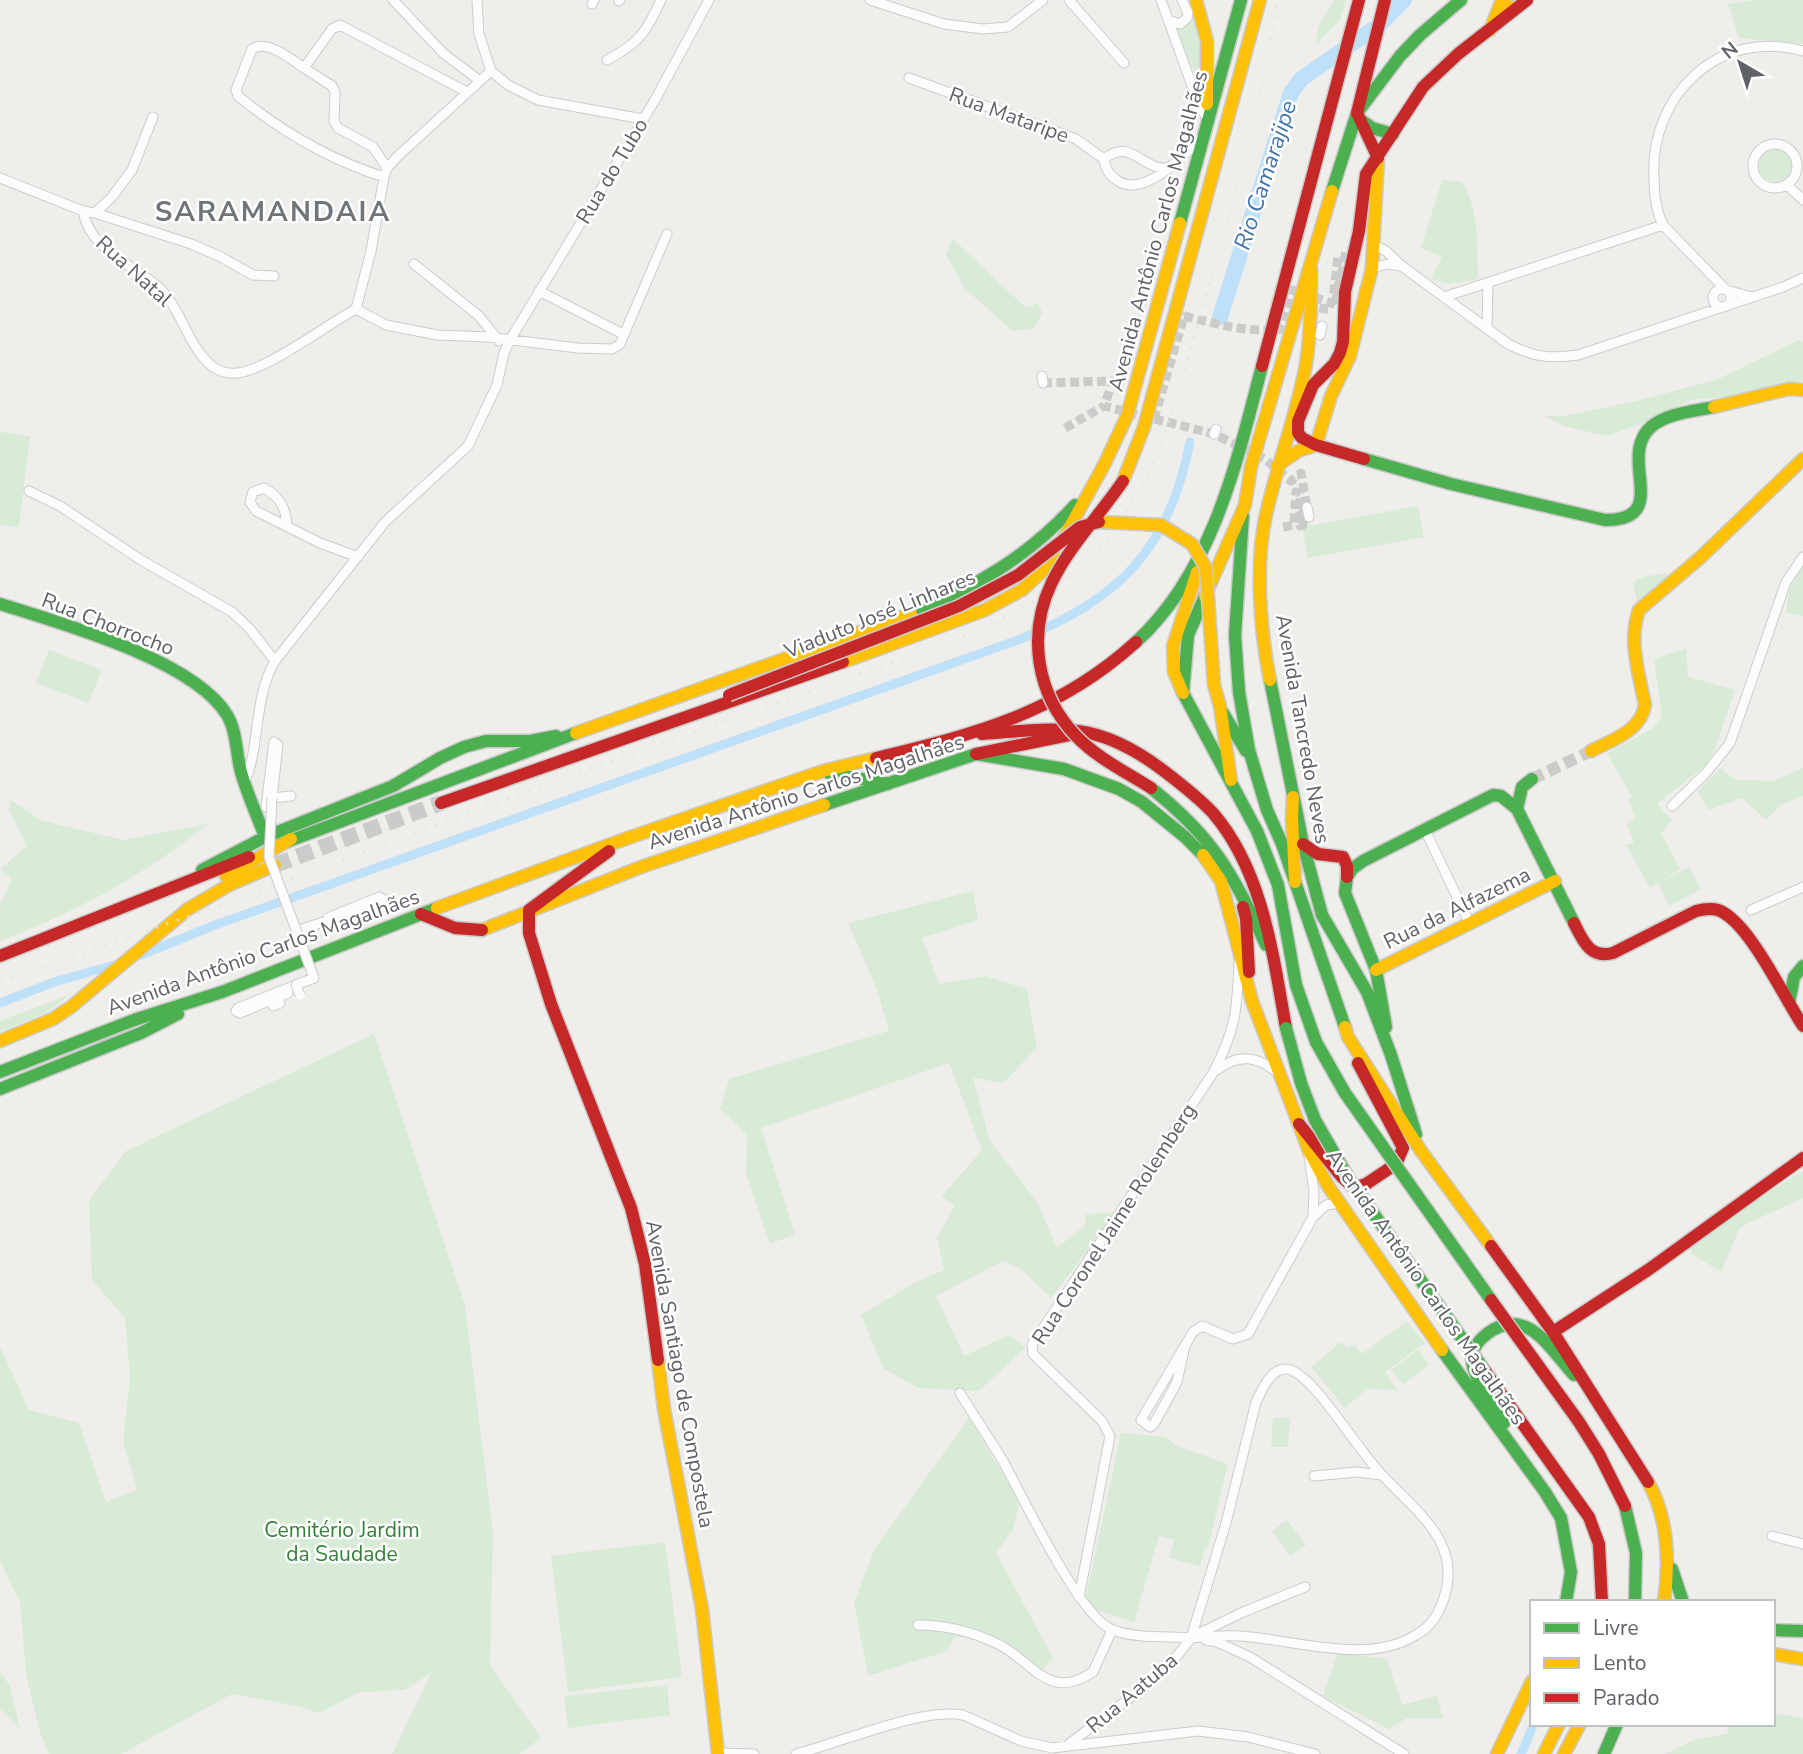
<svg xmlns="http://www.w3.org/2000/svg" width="1803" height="1754" font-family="'Nunito Sans',sans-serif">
  <rect width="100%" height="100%" fill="#efeeea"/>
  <path fill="#d8ebd6" d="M1334 0H1346L1340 20 1316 44 1318 27Z
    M1753 0H1803V44L1739 38 1728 4Z
    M1193 16 1201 50 1199 79 1185 55 1175 29 1186 26Z
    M1759 165a17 17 0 1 1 34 0a17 17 0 1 1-34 0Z
    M1442 180 1462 182C1480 210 1477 247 1478 279L1450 284 1431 279 1442 257 1421 248Z
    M953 239 1026 308 1038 303 1042 313 1034 328 1013 331 964 288 946 254Z
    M1799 340 1803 342V381L1731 396 1691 400 1646 422 1607 436 1564 426 1545 416H1565L1636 401 1716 380Z
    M0 432 30 436 19 527 0 525Z
    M1418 506 1424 537 1308 558 1302 527Z
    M1803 562V616L1786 612 1789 590Z
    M1667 573 1668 581 1638 606 1633 583 1642 577Z
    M1686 648 1688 677 1735 690 1714 752 1706 765 1657 804 1672 820 1661 833 1680 869 1658 883 1689 867 1701 889 1669 906 1658 883 1650 888 1626 845 1634 842 1627 825 1635 818 1628 798 1632 797 1607 753 1652 729 1662 717 1654 659Z
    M49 650 102 670 88 703 36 683Z
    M1720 768 1736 780 1774 781 1803 768V796L1781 805 1766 820 1742 798 1708 810 1698 791Z
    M11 800 40 820 123 840 208 824C146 874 75 913 0 941V904L12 879 0 869 27 846 9 810Z
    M973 891 978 920 922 938 939 984 986 976 1027 989 1037 1048 1003 1083 973 1078 990 1141 1037 1202 1057 1248 1085 1225 1086 1214 1117 1212 1051 1298 1021 1269 1003 1261 936 1296 964 1356 1009 1335 1026 1347 979 1391 918 1388 883 1368 861 1315 916 1282 944 1270 937 1237 955 1206 942 1196 982 1150 949 1063 761 1128 795 1234 770 1244 746 1174 747 1135 720 1109 729 1079 889 1031 877 989 848 923Z
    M69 995 48 1012 0 1032V1021Z
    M374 1034 465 1305 493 1532 490 1665 541 1738 519 1754H392L432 1672 405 1690 360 1692 319 1713 298 1706 232 1694 121 1754H49L40 1733 26 1674 20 1602 0 1561V1347L29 1410 79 1423 106 1502 137 1490 123 1442 130 1376 125 1318 92 1280 89 1200 126 1151Z
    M1803 1171V1198L1740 1227 1721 1272 1691 1253 1690 1242Z
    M1407 1321 1425 1343 1385 1372 1398 1390 1367 1389 1345 1408 1311 1367 1341 1342 1348 1347 1355 1345 1362 1354Z
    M1418 1350 1429 1364 1403 1385 1391 1370Z
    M969 1418 1020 1502 1013 1529 996 1553 1053 1658 1042 1670 1002 1639 955 1637 947 1651 868 1676 854 1603 874 1550Z
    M1273 1418H1290L1288 1447H1271Z
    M1121 1433 1165 1437 1177 1446 1228 1464 1208 1548H1205L1200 1566 1169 1558 1174 1540 1159 1536 1134 1622 1084 1606Z
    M1287 1520 1306 1545 1290 1556 1272 1531Z
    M665 1542 682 1677 568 1692 551 1556Z
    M1350 1654 1387 1659 1402 1705 1437 1696 1443 1718H1407L1389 1729 1323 1696 1337 1655Z
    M0 1672 10 1686 20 1729 0 1709Z
    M667 1685 670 1715 568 1728 564 1696Z
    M1773 1713 1803 1718V1754H1665L1696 1739 1727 1734 1730 1724H1773Z"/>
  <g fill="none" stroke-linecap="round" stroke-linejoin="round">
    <path stroke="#bfe0f9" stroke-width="9" d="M141 955 215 925 1018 640C1119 599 1169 551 1190 442
      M0 1003 54 982 114 965
      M1521 1754 1534 1724"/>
    <path stroke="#bfe0f9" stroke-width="16" d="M1220 317 1291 93 1301 79 1379 25 1404 0"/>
    <path stroke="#cbcbca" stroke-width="9" stroke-dasharray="9 4.5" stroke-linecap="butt" d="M1323 313 1325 300
      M1184 316C1219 324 1245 333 1282 329L1293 290 1337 305 1344 257 1338 256 1333 299 1336 300 1340 274
      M1043 383 1113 381 1104 406 1214 434 1265 459 1291 481 1301 473 1307 507H1304L1303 525 1300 526V492H1296L1294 525 1283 527
      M1154 419 1185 313
      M1065 428 1104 406"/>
    <path stroke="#cbcbca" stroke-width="12" stroke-dasharray="12 6" stroke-linecap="butt" d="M1532 779 1591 751"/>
    <path stroke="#cbcbca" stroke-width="16" stroke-dasharray="16 8" stroke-linecap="butt" d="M275 865 441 803"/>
    <defs>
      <path id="street" d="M393 0 443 53 480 81
        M477 0 479 34 491 71 508 85 538 100 643 119
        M870 0 944 24 983 29 1008 27 1043 0
        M1069 0 1124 63
        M1161 0 1200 108 1206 116
        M619 1 620 0
        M592 4 594 0
        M1168 20 1180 24 1187 18 1188 13 1182 0
        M607 60C639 43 646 33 661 0
        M304 68 332 86 335 92 334 121 338 128 373 147 387 168
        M909 78 1076 139 1104 159C1105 169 1110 176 1118 181 1145 198 1184 155 1201 138
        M1753 166a22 22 0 1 1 44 0a22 22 0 1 1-44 0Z
        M1104 159C1131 137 1141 170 1168 168
        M384 177C331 160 281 131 238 96L236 90 252 49C267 39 291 59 304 68L332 29 340 25 467 92
        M0 178 83 211 95 213 191 244 221 257 253 275 274 276
        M1787 185 1803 200
        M83 211C89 248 130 264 156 285 178 304 183 330 199 352 207 363 215 371 229 373 258 378 327 324 356 309
        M95 213 111 198 132 170 153 117
        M1374 245 1386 251 1403 267 1508 344C1534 357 1549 359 1578 355L1783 287 1803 278
        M414 264 479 316 499 341
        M1372 268 1388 264 1401 266
        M1713 298a9 9 0 1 1 18 0a9 9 0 1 1-18 0Z
        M539 291 623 334
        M1444 297 1663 225
        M1752 297 1726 290 1663 225C1656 211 1654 195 1654 178 1649 96 1719 27 1803 51
        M356 309 386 325 437 335 488 337 578 348 612 349 620 344 667 234
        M356 309 371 251 384 177 387 168 398 156 491 71
        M1487 326 1488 284
        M1320 335 1322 326
        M1042 376 1043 383
        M1214 434 1216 429
        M29 491 60 506 141 560 232 612 249 628 275 661
        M1307 507 1309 517
        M287 526C286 508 280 497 264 488L253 492 250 502 256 511 320 543 358 557
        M244 784C261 745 253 698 275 661L385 522 468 446 497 385 504 353 510 340 655 100 709 0
        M1672 806 1705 774 1730 743 1786 582 1803 557
        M266 807 274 742 278 745 272 798 291 796
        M1425 830 1470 924
        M1751 910 1803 887
        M296 931 381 903 383 899 379 897 328 918
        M288 993 240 1013 236 1011 238 1008 296 985
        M273 1006 280 1003
        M1217 1070C1240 1052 1259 1057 1279 1074
        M1309 1156 1314 1192 1313 1217
        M1185 1346 1177 1382 1154 1424 1150 1427 1141 1420 1193 1332 1202 1326 1233 1339 1248 1334 1313 1217 1326 1205 1340 1203
        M960 1393C974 1416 989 1438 1003 1461 1023 1497 1079 1617 1113 1630 1137 1639 1167 1636 1193 1638
        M1314 1476 1356 1472 1382 1475
        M1772 1536 1803 1544
        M1079 1597 1110 1436 1102 1421 1033 1354 1032 1345 1213 1073C1236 1029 1237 1011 1239 963
        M918 1625C945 1625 973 1632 998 1644 1034 1662 1048 1702 1093 1672L1112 1630
        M1196 1635 1241 1613 1305 1587
        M1206 1640 1217 1642 1250 1657 1404 1754
        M1069 1744 1143 1688 1177 1656 1191 1638 1226 1523 1256 1402C1262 1390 1271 1368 1286 1369 1306 1369 1342 1425 1355 1441 1364 1453 1374 1467 1385 1478 1418 1513 1462 1543 1444 1598 1439 1614 1431 1627 1416 1635 1367 1666 1294 1639 1239 1636 1223 1635 1207 1637 1191 1638
        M718 1753 754 1754
        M796 1754C840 1743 922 1707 963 1715L1021 1741 1052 1748 1198 1731 1248 1737 1315 1754"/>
      <path id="fast" d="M1362 121 1372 128 1393 134
        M1332 191 1357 113 1400 56 1420 35 1461 0
        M1180 223 1241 0
        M1364 459 1451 484 1605 520C1674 520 1615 456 1652 426 1668 413 1695 411 1714 407
        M1243 516 1235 635 1239 692 1249 750 1267 810 1282 844 1345 1027
        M1205 596 1188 635 1183 693 1257 831 1278 885 1296 985
        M0 604C60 623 194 660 227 715 237 731 236 754 241 772 247 794 257 815 265 837
        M911 614C974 588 1029 556 1075 505
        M1136 642C1212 573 1237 462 1262 366
        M1270 680 1303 844 1322 915 1367 992 1391 1055 1416 1134
        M1223 713 1246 751
        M829 773 888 784
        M1151 788C1213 837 1234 875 1266 945
        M824 805 976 754 1064 769 1119 789 1142 802 1185 837 1203 855
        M1517 809 1522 787 1532 779
        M281 844 576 733
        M202 870 265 837 393 786 440 758 464 747 486 741H530L556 736
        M1789 1003 1794 977 1803 966
        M1386 1027 1376 970 1345 893 1347 877 1352 869 1363 861 1493 795 1501 796 1517 809 1574 923
        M0 1072 134 1020 222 992 437 908
        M0 1089 141 1033 178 1014
        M1442 1350 1545 1492 1561 1518 1571 1572 1566 1602
        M1504 1423C1495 1402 1474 1383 1472 1360 1471 1349 1480 1339 1488 1333 1527 1305 1550 1349 1574 1375
        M1625 1506 1636 1553 1635 1602
        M1672 1569 1683 1602
        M1773 1630 1803 1631
        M1604 1754 1617 1724"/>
      <path id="slow" d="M1196 0 1207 41V104
        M1490 30 1502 0 1508 7 1516 8
        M1714 407 1789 389 1803 390
        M1316 445 1331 396 1350 356 1372 268 1378 158
        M1277 466 1298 451 1316 445
        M1123 481 1144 427 1260 0
        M1205 596 1245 505 1251 467 1332 191
        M843 662 985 610 1022 590 1049 565 1104 465 1127 416 1180 223
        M1270 680C1260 631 1255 563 1266 515 1277 464 1297 415 1306 364 1311 332 1311 300 1311 268
        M1183 693 1174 672 1173 646 1197 572
        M1220 706 1231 780
        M576 733 911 614
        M1591 751C1612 740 1641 731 1645 705 1639 674 1628 641 1639 610L1701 557 1803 459
        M1293 797 1292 818 1295 882
        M1203 855 1221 881 1252 1001 1309 1151 1328 1186 1442 1350
        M226 876 291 839
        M437 908 628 838 823 771 876 758
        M482 930 641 867 824 805
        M1376 970 1555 881
        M1345 1027 1348 1037 1421 1151 1491 1246
        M0 1041 53 1019 71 1007 188 909 229 885 275 865
        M658 1360 664 1409 702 1609 718 1754
        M1648 1482C1668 1517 1670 1563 1664 1602
        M1773 1654 1803 1659
        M1497 1754 1532 1681
        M1544 1754 1559 1724
        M1564 1754 1580 1724"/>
      <path id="jam" d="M1378 158 1357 113 1385 0
        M1262 366 1359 0
        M1364 459 1316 445 1302 438 1298 433V421L1313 385 1334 364 1340 353 1343 342 1345 292 1359 231 1366 174 1423 87 1458 54 1527 0
        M982 734C1014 732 1046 727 1078 731 1110 735 1139 752 1164 771 1181 784 1198 797 1213 813 1263 871 1273 955 1286 1028
        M976 754 1074 734
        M876 758C976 734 1058 713 1136 642
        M441 803 843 662
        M1303 844 1318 854 1343 857 1347 866V877
        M1243 907 1246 918 1249 972
        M529 910V933L551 1004 631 1208 645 1264 658 1360
        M529 910 609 851
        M421 914 455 928 482 930
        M1574 923C1583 941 1590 959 1613 953L1696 911C1704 909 1710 908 1718 910 1749 921 1784 998 1803 1026
        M0 956 249 857
        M1299 1124 1341 1176 1354 1188 1366 1184 1396 1164 1403 1148 1358 1063
        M1491 1246 1553 1332 1648 1482
        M1553 1332 1648 1270 1803 1158
        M1599 1544 1602 1602"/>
    </defs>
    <use href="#street" stroke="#cbcccc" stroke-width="11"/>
    <use href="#fast" stroke="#cacacb" stroke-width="15"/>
    <use href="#slow" stroke="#cacacb" stroke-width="15"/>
    <use href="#jam" stroke="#cacacb" stroke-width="15"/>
    <use href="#street" stroke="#fdfcfc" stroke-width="9"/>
    <use href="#fast" stroke="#4caf50" stroke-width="12"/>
    <use href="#slow" stroke="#ffc107" stroke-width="12"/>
    <use href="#jam" stroke="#c62828" stroke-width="12"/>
    <path stroke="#e4e4e4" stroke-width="2.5" stroke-dasharray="2 9" stroke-linecap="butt" d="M0 981C214 911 423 828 635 753 708 727 781 702 853 676 938 646 1033 619 1096 552 1160 482 1178 390 1204 302 1234 203 1263 103 1277 0"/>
    <defs>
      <path id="street-bridge" d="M272 798 269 857 314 978 296 985 300 995"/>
      <path id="fast-bridge" d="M1296 985 1316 1042 1345 1093 1491 1300
        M1286 1028 1301 1083 1315 1120 1349 1179 1485 1371"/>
      <path id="slow-bridge" d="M1099 522 1161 525 1192 544 1206 568 1214 685 1220 706"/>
      <path id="jam-bridge" d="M1123 481C1100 515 1070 545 1052 582 1027 634 1036 694 1076 736 1097 758 1126 772 1151 788
        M729 695 959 606 1018 575 1080 527 1099 522
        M1491 1300 1579 1422 1599 1454 1625 1506
        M1485 1371 1589 1517 1599 1544"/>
    </defs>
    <use href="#street-bridge" stroke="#cbcccc" stroke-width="11" stroke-linecap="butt"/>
    <use href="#fast-bridge" stroke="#cacacb" stroke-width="15" stroke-linecap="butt"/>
    <use href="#slow-bridge" stroke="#cacacb" stroke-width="15" stroke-linecap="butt"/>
    <use href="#jam-bridge" stroke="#cacacb" stroke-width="15" stroke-linecap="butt"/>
    <use href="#street-bridge" stroke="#fdfcfc" stroke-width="9"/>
    <use href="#fast-bridge" stroke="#4caf50" stroke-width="12"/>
    <use href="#slow-bridge" stroke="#ffc107" stroke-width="12"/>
    <use href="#jam-bridge" stroke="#c62828" stroke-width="12"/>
  </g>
  <g text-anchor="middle" stroke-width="5" stroke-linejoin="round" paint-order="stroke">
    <g font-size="21" fill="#5f6368" stroke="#fff">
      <text transform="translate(1009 115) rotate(20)" y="7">Rua Mataripe</text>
      <text transform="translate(612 171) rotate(-59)" y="7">Rua do Tubo</text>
      <text transform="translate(1158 231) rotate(-75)" y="7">Avenida Antônio Carlos Magalhães</text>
      <text transform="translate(134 271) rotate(42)" y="7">Rua Natal</text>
      <text transform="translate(880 614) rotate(-22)" y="7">Viaduto José Linhares</text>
      <text transform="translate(108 624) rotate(21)" y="7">Rua Chorrocho</text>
      <text transform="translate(1303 729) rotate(80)" y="7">Avenida Tancredo Neves</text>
      <text transform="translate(806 792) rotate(-18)" y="7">Avenida Antônio Carlos Magalhães</text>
      <text transform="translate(1457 908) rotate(-26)" y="7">Rua da Alfazema</text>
      <text transform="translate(263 952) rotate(-20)" y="7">Avenida Antônio Carlos Magalhães</text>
      <text transform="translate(1114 1224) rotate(-57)" y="7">Rua Coronel Jaime Rolemberg</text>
      <text transform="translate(1426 1287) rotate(55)" y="7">Avenida Antônio Carlos Magalhães</text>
      <text transform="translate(680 1374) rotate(80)" y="7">Avenida Santiago de Compostela</text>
      <text transform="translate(1132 1693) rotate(-40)" y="7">Rua Aatuba</text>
    </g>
    <g font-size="21" fill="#348238" stroke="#fff">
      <text x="342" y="1537">Cemitério Jardim<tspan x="342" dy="24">da Saudade</tspan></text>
    </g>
    <g font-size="23" font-style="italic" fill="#4174aa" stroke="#fff">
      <text transform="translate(1265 175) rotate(-72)" y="8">Rio Camarajipe</text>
    </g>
    <g font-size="28" font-weight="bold" letter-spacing="2" fill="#70757a" stroke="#fff">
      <text x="273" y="221">SARAMANDAIA</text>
    </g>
  </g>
  <rect x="1530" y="1600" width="245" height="126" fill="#ffffff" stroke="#bfc1c3" stroke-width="2"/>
  <rect x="1544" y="1623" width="35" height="10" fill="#4caf50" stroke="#bfc1c3" stroke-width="2"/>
  <text x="1593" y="1635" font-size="21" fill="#5f6368">Livre</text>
  <rect x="1544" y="1658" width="35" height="10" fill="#ffc107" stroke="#bfc1c3" stroke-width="2"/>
  <text x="1593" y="1670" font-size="21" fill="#5f6368">Lento</text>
  <rect x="1544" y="1693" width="35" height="10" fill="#c62828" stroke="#bfc1c3" stroke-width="2"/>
  <text x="1593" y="1705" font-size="21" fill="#5f6368">Parado</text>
  <g transform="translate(1740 63) rotate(321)" stroke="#ffffff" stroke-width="5" paint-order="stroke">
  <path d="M0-5L12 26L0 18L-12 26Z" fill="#5f6368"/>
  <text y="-10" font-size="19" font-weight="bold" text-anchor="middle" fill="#5f6368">N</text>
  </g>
</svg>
